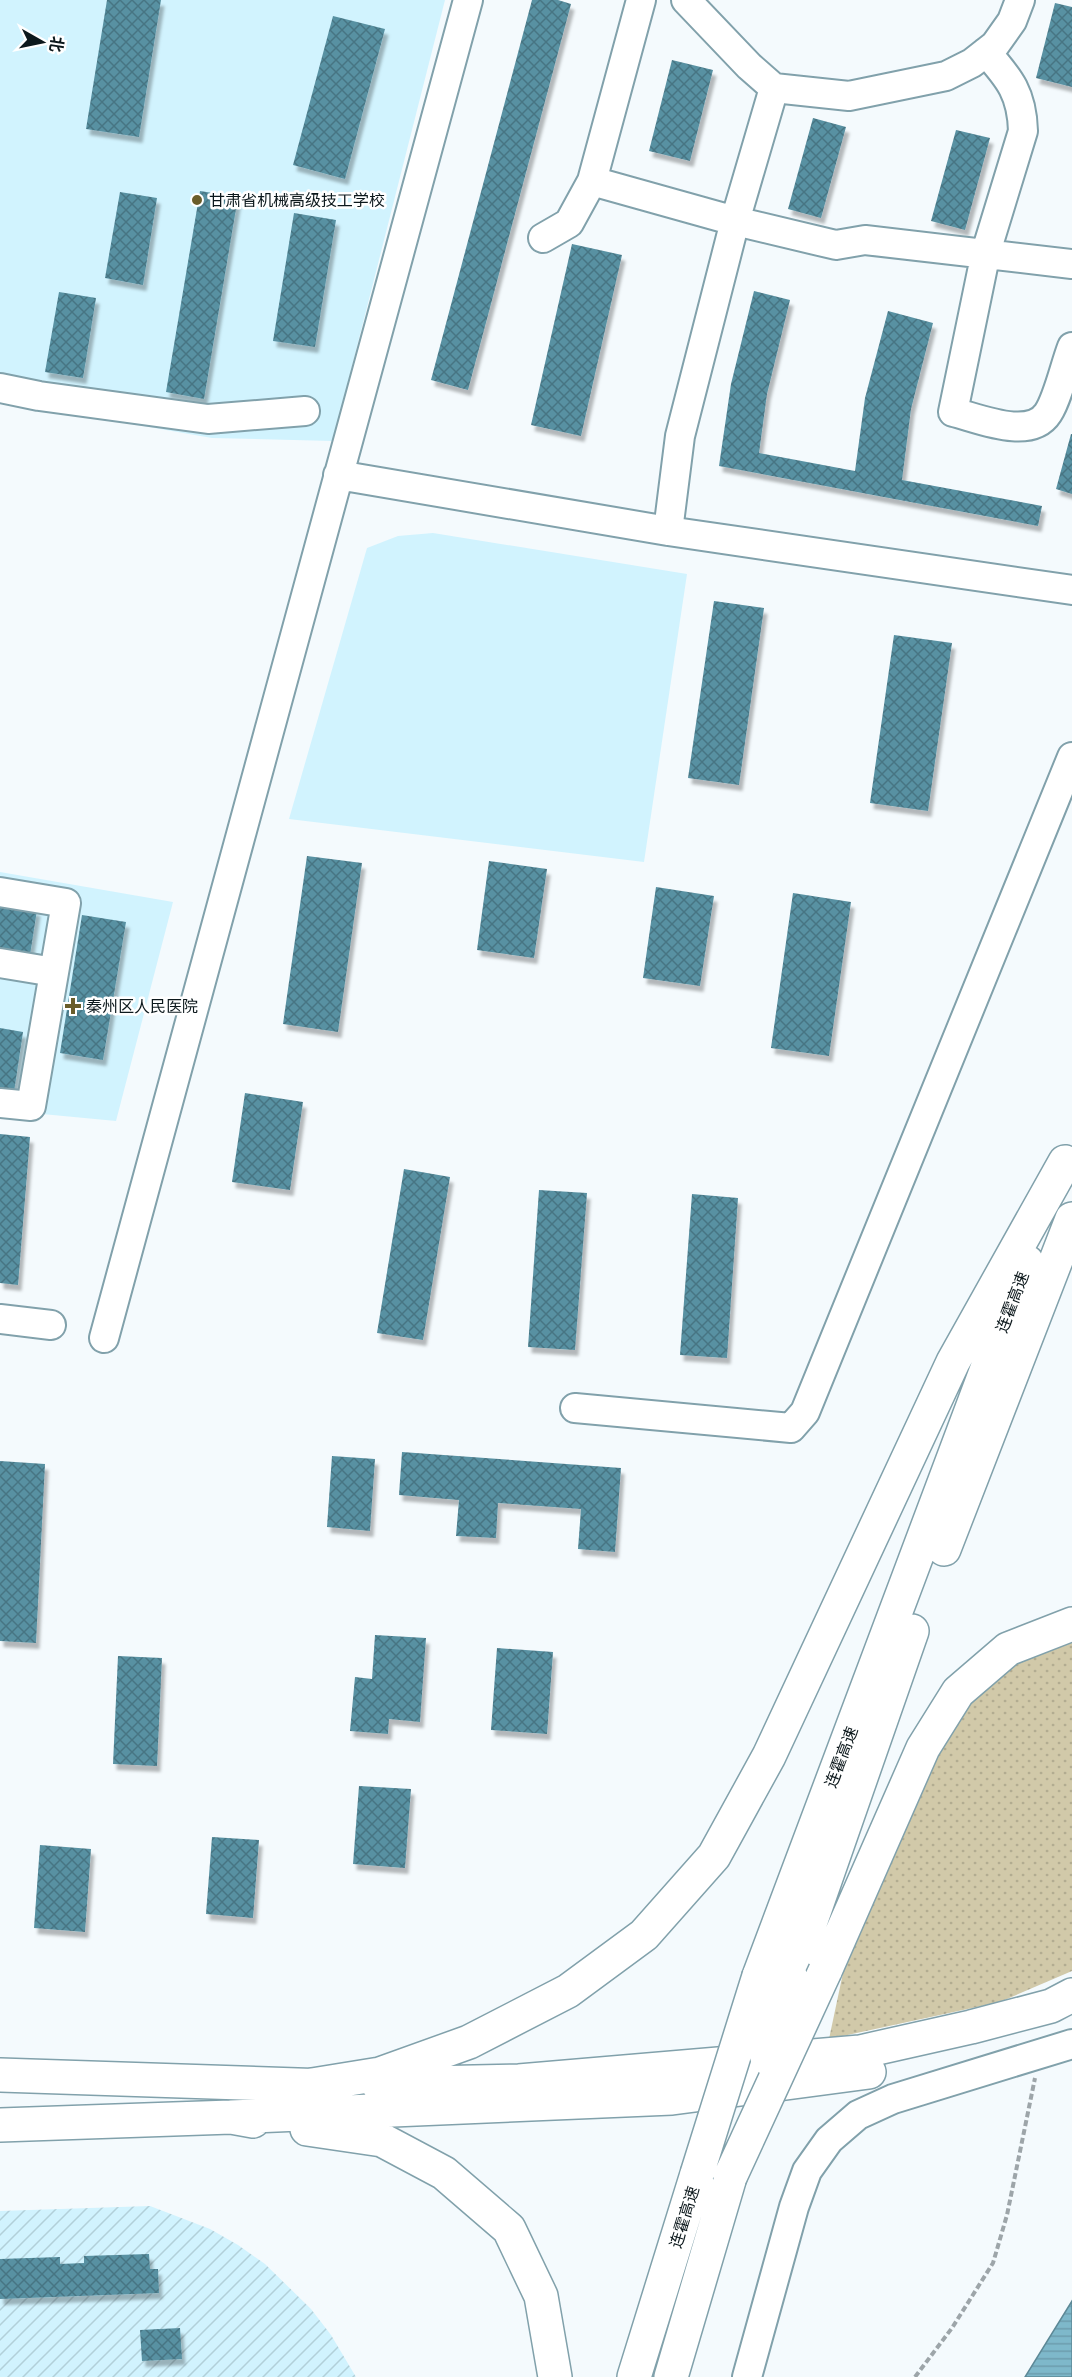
<svg xmlns="http://www.w3.org/2000/svg" width="1072" height="2377" font-family="Montserrat,'Noto Sans SC',sans-serif">
  <defs>
    <pattern id="industrial-furrows" width="10" height="10" patternUnits="userSpaceOnUse" patternTransform="scale(1.5)"><rect width="10" height="10" fill="#d1f3fe"/><path d="M-1 1l2-2M0 10L10 0M9 11l2-2" fill="none" stroke="#b2d0d9"/></pattern>
    <pattern id="grass-dots" width="8" height="8" patternUnits="userSpaceOnUse" patternTransform="scale(1.5)"><rect width="8" height="8" fill="#d1c9a9"/><path d="M2 2h.1M6 6h.1" fill="none" stroke="#b2ac91" stroke-width="1.8" stroke-linecap="round"/></pattern>
    <pattern id="water-rules" width="6" height="5" patternUnits="userSpaceOnUse" patternTransform="scale(1.5)"><rect width="6" height="5" fill="#7eb8ca"/><path d="M0 2.5h6" fill="none" stroke="#6c9dad"/></pattern>
    <pattern id="building-cross-hatch" width="8" height="8" patternUnits="userSpaceOnUse" patternTransform="scale(1.5)"><rect width="8" height="8" fill="#5891a2"/><path d="M0 0l8 8M0 8l8-8" fill="none" stroke="#477583"/></pattern>
    <filter id="shadow"><feDropShadow dx="3.5" dy="6" stdDeviation="1.5" flood-color="#0004"/></filter>
  </defs>
  <rect width="100%" height="100%" fill="#f4fafd"/>
  <path fill="#d1f3fe" d="M0 0H445L333 441 212 438 0 401Z
    M433 533 687 574 644 862 289 819 367 548 398 536Z
    M0 872 173 902 116 1121 0 1110Z"/>
  <path fill="url(#industrial-furrows)" d="M150 2206 210 2229 238 2245 265 2264 311 2309 331 2335 356 2377H0V2211Z"/>
  <path fill="url(#grass-dots)" d="M1072 1642V1971L1000 2002 829 2039 843 1973 935 1751 974 1692 1014 1660 1062 1643Z"/>
  <path fill="url(#water-rules)" stroke="#5c8896" stroke-width="1.5" d="M1072 2301V2377H1025Z"/>
  <path fill="url(#building-cross-hatch)" filter="url(#shadow)" d="M107 0H161L139 137 86 129Z
    M532 0H558L571 4 468 390 431 380Z
    M1055 3 1072 7V87L1036 78Z
    M333 16 385 29 345 179 293 165Z
    M672 60 713 70 690 161 649 151Z
    M813 118 846 127 821 218 788 209Z
    M956 130 990 138 965 230 931 221Z
    M200 191 238 197 204 399 166 392Z
    M120 192 157 198 143 285 105 278Z
    M294 213 336 220 315 347 273 341Z
    M572 244 622 255 581 436 531 425Z
    M754 291 790 300 767 394 759 453 855 471 865 398 888 311 933 323 911 409 902 480 1042 506 1038 526 719 466 731 384Z
    M59 292 96 298 83 378 45 372Z
    M1071 434H1072V494L1056 489Z
    M714 601 764 608 739 785 688 778Z
    M894 635 952 643 928 811 870 803Z
    M307 856 362 863 338 1032 283 1024Z
    M489 861 547 869 534 958 477 950Z
    M656 887 714 896 700 986 643 978Z
    M793 893 851 902 829 1056 771 1048Z
    M0 904 37 910 30 955 0 950Z
    M82 915 126 922 103 1060 60 1053Z
    M0 1028 23 1032 14 1092 0 1090Z
    M245 1093 303 1102 290 1190 232 1182Z
    M0 1134 30 1137 18 1285 0 1283Z
    M404 1169 450 1177 423 1340 377 1333Z
    M539 1190 587 1193 575 1350 528 1347Z
    M692 1194 738 1198 727 1358 680 1355Z
    M402 1452 621 1468 615 1552 578 1549 581 1509 498 1503 496 1538 456 1536 459 1500 399 1495Z
    M332 1456 375 1459 370 1531 327 1527Z
    M0 1461 45 1464 36 1643 0 1641Z
    M375 1635 426 1638 420 1722 389 1719 388 1734 350 1731 355 1677 372 1679Z
    M497 1648 553 1652 547 1734 491 1730Z
    M118 1656 162 1658 157 1766 113 1764Z
    M359 1786 411 1789 405 1868 353 1864Z
    M212 1837 259 1840 253 1918 206 1914Z
    M40 1845 91 1849 85 1932 34 1928Z
    M149 2254 150 2269H158L159 2293 0 2299V2259L60 2257V2264L84 2263V2256Z
    M180 2328 182 2359 142 2361 140 2330Z"/>
  <g fill="none" stroke-linecap="round" stroke-linejoin="round">
    <defs>
      <path id="minor" d="M686 0 749 66 774 88 849 96 946 76 972 63 995 45 1012 21 1020 0
        M986 52C1010 79 1022 94 1023 131L986 252 953 412C978 418 1030 441 1048 413 1058 398 1065 365 1072 347
        M592 181 735 221 836 245 865 240 1072 264
        M543 238 569 223 592 181 641 0
        M0 388 39 396 208 419 305 411
        M338 475 668 531 1072 590
        M668 531 680 436 735 221 774 88
        M0 892 66 903 31 1106 0 1103
        M0 963 54 972
        M0 1319 51 1325
        M104 1338 468 0
        M575 1408 791 1428 805 1412 1072 757
        M747 2377 794 2207 807 2171 829 2140 858 2115 893 2099 1072 2044"/>
      <path id="highway" d="M944 1549 1072 1219
        M825 1971 923 1748 958 1692 1008 1649 1072 1624
        M759 1976 1027 1262
        M791 1978 912 1631
        M0 2075 327 2086
        M378 2084 519 2081 860 2052 971 2027 1051 2006 1072 1995
        M306 2086 380 2074 469 2042 568 1991 644 1935 714 1856 769 1756 953 1362 1065 1162
        M231 2117 672 2098 869 2072
        M0 2125 231 2117 253 2121
        M307 2129 382 2140 444 2173 509 2229 541 2296 555 2377
        M634 2377 697 2174
        M671 2377 730 2177"/>
    </defs>
    <use href="#minor" stroke="#81a1ab" stroke-width="32"/>
    <use href="#highway" stroke="#81a1ab" stroke-width="36"/>
    <path stroke="#9da5a9" stroke-width="4" stroke-dasharray="6 3" stroke-linecap="butt" d="M915 2377 952 2328 993 2263 1007 2215 1035 2078"/>
    <use href="#minor" stroke="#fff" stroke-width="28"/>
    <use href="#highway" stroke="#fff" stroke-width="33"/>
    <defs>
      <path id="highway-bridge" d="M767 2058 791 1978
        M697 2174 759 1976
        M730 2177 825 1971"/>
    </defs>
    <use href="#highway-bridge" stroke="#81a1ab" stroke-width="36" stroke-linecap="butt"/>
    <use href="#highway-bridge" stroke="#fff" stroke-width="33"/>
  </g>
  <g fill="#6a5d2a" stroke="#fff" stroke-width="2">
    <circle cx="197" cy="200" r="6"/>
    <path d="M70 997h6v6h6v6h-6v6h-6v-6h-6v-6h6z"/>
  </g>
  <g text-anchor="middle" stroke-width="5" stroke-linejoin="round" paint-order="stroke">
    <g font-size="16" fill="#0c181c" stroke="#fff" text-anchor="start">
      <text x="209" y="206">甘肃省机械高级技工学校</text>
      <text x="86" y="1012">秦州区人民医院</text>
    </g>
    <g font-size="16" fill="#0c181c" stroke="#fff">
      <text transform="translate(1012 1302) rotate(-69)" y="6">连霍高速</text>
      <text transform="translate(841 1757) rotate(-69)" y="6">连霍高速</text>
      <text transform="translate(684 2217) rotate(-73)" y="6">连霍高速</text>
    </g>
  </g>
  <g transform="translate(42 42) rotate(99)" stroke="#ffffff" stroke-width="4.5" paint-order="stroke">
  <path d="M0-4.5L10 22L0 15L-10 22Z" fill="#0c181c"/>
  <text y="-9" font-size="16" font-weight="bold" text-anchor="middle" fill="#0c181c">北</text>
  </g>
</svg>
